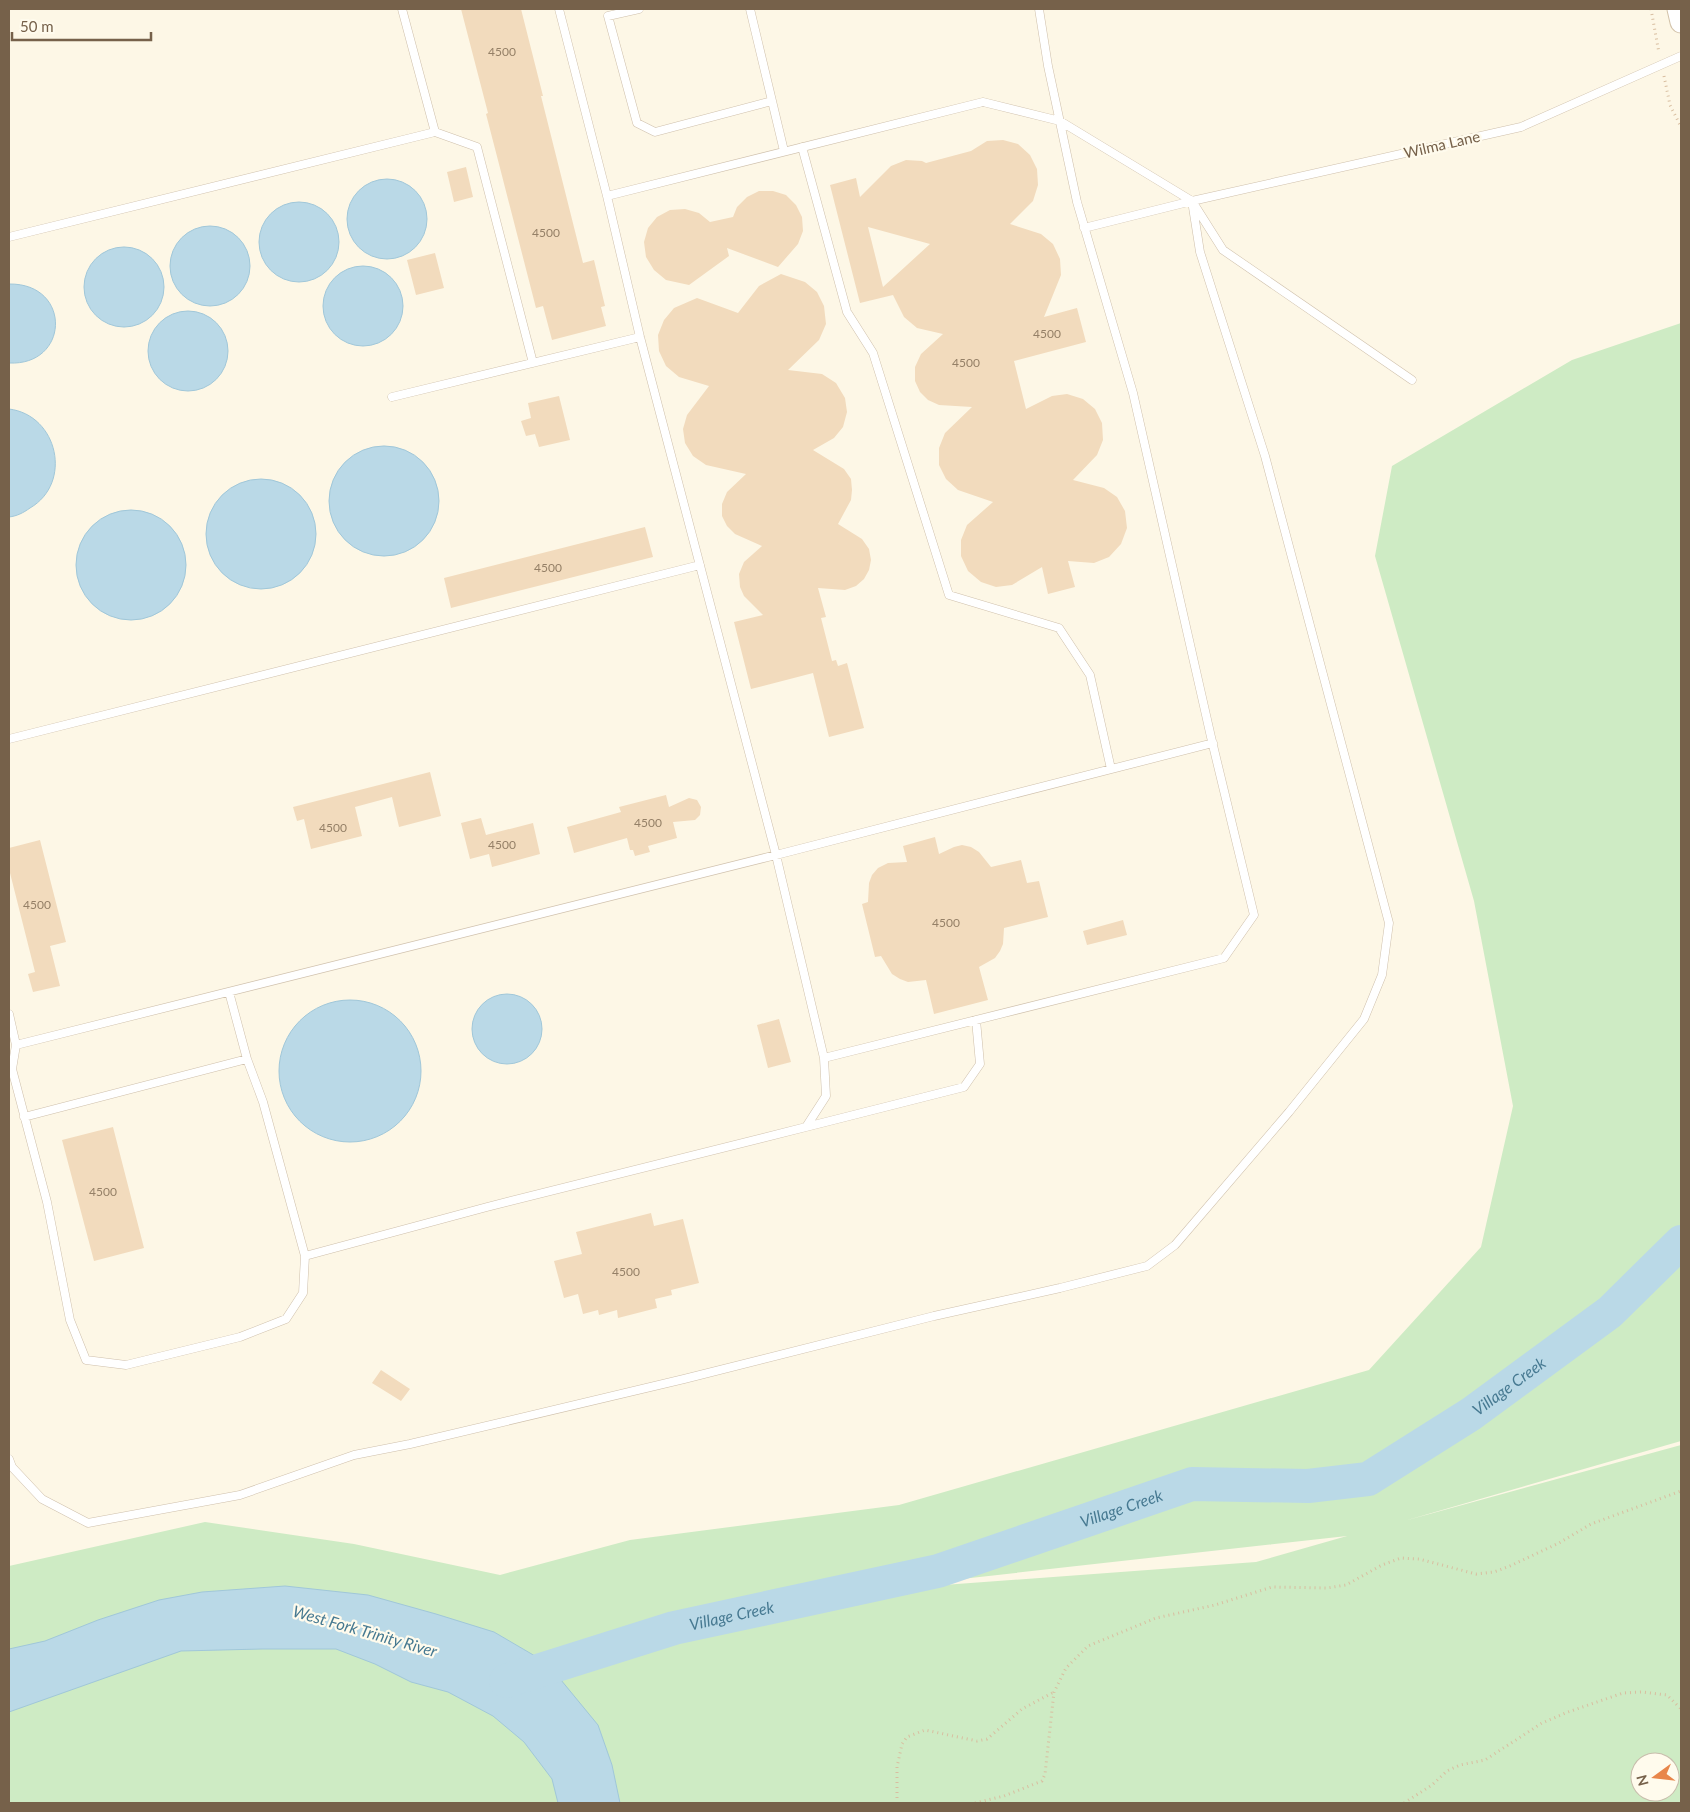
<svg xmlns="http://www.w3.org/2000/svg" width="1690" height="1812" font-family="Lato,sans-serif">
  <rect width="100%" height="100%" fill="#fdf7e6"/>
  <path fill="#ceebc4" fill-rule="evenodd" d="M1681 323V1441L1404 1521 1681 1445V1803H9V1566L205 1522 354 1544 500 1575 630 1540 899 1505 1369 1370 1481 1247 1513 1106 1474 901 1375 556 1392 466 1572 360ZM1347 1536 1256 1562 835 1593ZM1640 1762H1670V1792H1640Z"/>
  <path fill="#bad9e7" stroke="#a0c7d9" d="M347 219a40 40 0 1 1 80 0a40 40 0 1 1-80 0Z
    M259 242a40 40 0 1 1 80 0a40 40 0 1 1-80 0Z
    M170 266a40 40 0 1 1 80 0a40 40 0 1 1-80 0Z
    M84 287a40 40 0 1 1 80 0a40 40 0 1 1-80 0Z
    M323 306a40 40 0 1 1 80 0a40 40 0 1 1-80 0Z
    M9 284C72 283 70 366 9 363Z
    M148 351a40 40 0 1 1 80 0a40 40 0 1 1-80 0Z
    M9 409C58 415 73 483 30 508 23 513 17 516 9 517Z
    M329 501a55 55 0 1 1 110 0a55 55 0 1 1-110 0Z
    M206 534a55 55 0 1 1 110 0a55 55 0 1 1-110 0Z
    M76 565a55 55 0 1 1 110 0a55 55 0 1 1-110 0Z
    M472 1029a35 35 0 1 1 70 0a35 35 0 1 1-70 0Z
    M279 1071a71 71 0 1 1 142 0a71 71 0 1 1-142 0Z
    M285 1586 368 1595 436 1614 494 1632 547 1663 598 1725 612 1765 620 1803H558L552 1779 524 1742 493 1716 448 1692 411 1682 375 1664 336 1649H262L181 1651 9 1712V1649L45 1641 98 1620 159 1600 202 1592Z"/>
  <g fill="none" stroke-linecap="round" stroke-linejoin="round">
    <path stroke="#bad9e7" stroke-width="34" id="s1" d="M506 1681 674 1628 938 1571 1192 1484 1308 1486 1368 1479 1471 1414 1610 1312 1681 1242"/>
  </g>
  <path fill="#f2dbbd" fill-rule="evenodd" d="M461 9H521L543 96H541L583 263 594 260 605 306 601 307 606 326 552 340 543 306 536 308 500 168 486 114 488 113Z
    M1003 140 1018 144 1030 155 1037 169 1038 185 1033 201 1010 224 1041 234 1053 244 1060 259 1061 275 1044 317 1077 308 1086 342 1014 361 1026 409 1052 396 1067 394 1083 399 1095 409 1102 423 1103 440 1097 455 1073 480 1104 488 1117 497 1125 511 1127 528 1121 544 1109 557 1094 563 1068 561 1075 587 1048 594 1042 567 1012 585 996 587 981 582 968 571 961 556V540L967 525 993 502 958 490 946 479 939 465V448L945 433 972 407 939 405 928 400 920 392 915 381V367L921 354 943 334 917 328 904 317 893 295 860 303 830 185 856 178 860 197 891 166 906 160 922 161 926 163 971 151 987 141ZM868 227 930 244 883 287Z
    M466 167 473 197 454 202 447 172Z
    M759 191H773L786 195 796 205 802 217 803 231 798 244 778 267 727 248 729 256 689 285 666 280 654 270 646 257 644 242 648 228 657 217 670 210 685 209 699 213 710 222 733 217 737 207 747 197Z
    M435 253 444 288 416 295 407 260Z
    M781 274 805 282 817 292 824 306 826 324 819 340 788 370 822 374 836 383 845 398 847 412 843 427 834 438 813 450 844 469 851 479 852 490 851 500 838 524 862 539 869 549 871 560 869 570 864 579 856 586 845 590 818 588 826 617 821 618 832 661 836 660 838 666 847 663 864 728 829 737 813 673 751 689 734 622 763 615 744 596 740 587 739 574 744 562 762 546 735 534 727 526 722 516V504L727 492 746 474 706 465 693 456 685 443 683 429 687 415 709 386 679 377 666 366 659 351 658 335 664 320 674 308 697 298 738 313 759 286Z
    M559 396 570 440 539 447 535 434 526 436 521 421 531 418 528 403Z
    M645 527 653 557 451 608 444 578Z
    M430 772 441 816 399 827 392 797 355 807 362 836 311 849 304 819 297 821 293 807Z
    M666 795 669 807 689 798 697 800 701 807 700 815 695 820 673 822 677 838 648 846 650 852 635 856 633 850H630L627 838 574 853 567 827 621 812 619 807Z
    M481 818 486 835 533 823 540 854 492 867 489 854 470 859 461 823Z
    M935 837 939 854 954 847 962 845 971 847 979 852 991 867 1021 860 1027 883 1039 881 1048 917 1004 928 1003 944 1000 951 995 958 979 967 988 1000 934 1014 926 980 908 982 900 979 892 974 881 956 875 957 862 904 868 902 869 883 872 875 878 868 888 863 907 862 903 846Z
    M40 840 66 942 50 946 60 986 33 992 28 974 35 972 9 869V848Z
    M1123 920 1127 935 1087 945 1083 931Z
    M779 1019 791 1062 768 1068 757 1025Z
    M113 1127 144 1248 94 1261 62 1140Z
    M651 1213 654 1226 683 1219 699 1283 671 1290 672 1295 655 1299 657 1308 618 1318 617 1310 599 1315 598 1310 583 1314 578 1294 564 1298 554 1261 582 1254 576 1232Z
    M381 1370 410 1389 401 1401 372 1383Z"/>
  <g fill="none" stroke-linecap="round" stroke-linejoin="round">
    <defs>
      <path id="service" d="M559 9 607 196 640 337 776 855 824 1058 1224 958 1254 915 1211 737 1133 393 1077 202 1048 66 1039 9
        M639 9 608 16 637 123 655 132 772 101
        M750 9 784 151
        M435 132 477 147 533 363
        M802 147 847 312 873 353 949 595 1059 628 1090 675 1111 769
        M607 196 983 102 1060 121 1192 201 1223 250 1412 380
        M1084 228 1192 201 1521 127 1681 56
        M9 237 435 132 402 9
        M392 397 640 337
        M9 739 700 565
        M229 992 247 1059
        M9 1014 16 1045 776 855 1213 743
        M16 1045 12 1069 47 1202 70 1320 86 1360 126 1365 240 1337 286 1319 303 1293 305 1256 487 1207 806 1127 826 1096 824 1058
        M24 1117 247 1059 263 1102 305 1256
        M806 1127 964 1087 980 1064 976 1020
        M9 1459 12 1467 42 1499 88 1523 240 1495 354 1455 410 1444 684 1379 934 1316 1060 1288 1147 1266 1175 1245 1289 1112 1364 1019 1382 975 1389 923 1265 456 1200 252 1192 201"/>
      <path id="secondary" d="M1678 9 1681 22"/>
    </defs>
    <use href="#service" stroke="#cfc0ac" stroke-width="9"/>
    <use href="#secondary" stroke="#d2c2a9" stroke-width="23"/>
    <path stroke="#d8bea0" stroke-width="3" stroke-dasharray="1 4" stroke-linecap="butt" d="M1651 9 1659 53
      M1664 76 1670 105 1681 127
      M897 1803V1767L902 1744 907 1737 925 1730 977 1741 987 1739 1022 1709 1054 1692
      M975 1803 1004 1796 1042 1781 1045 1774 1054 1692 1066 1668 1088 1646 1156 1618 1215 1605 1272 1587 1327 1588 1346 1585 1382 1565 1401 1558 1419 1559 1476 1574 1494 1572 1510 1566 1559 1543 1591 1524 1681 1491
      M1404 1803 1432 1785 1447 1771 1460 1765 1485 1760 1542 1723 1568 1712 1623 1693 1642 1692 1667 1695 1681 1709"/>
    <use href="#service" stroke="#fff" stroke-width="8"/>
    <use href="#secondary" stroke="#fff" stroke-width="21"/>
  </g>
  <g text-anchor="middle" stroke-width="4.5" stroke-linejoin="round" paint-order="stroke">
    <g font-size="12" fill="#958067">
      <text x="502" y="56">4500</text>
      <text x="546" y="237">4500</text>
      <text x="1047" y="338">4500</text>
      <text x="966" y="367">4500</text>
      <text x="548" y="572">4500</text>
      <text x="648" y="827">4500</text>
      <text x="333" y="832">4500</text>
      <text x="502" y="849">4500</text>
      <text x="37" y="909">4500</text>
      <text x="946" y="927">4500</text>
      <text x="103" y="1196">4500</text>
      <text x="626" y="1276">4500</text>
    </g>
    <g font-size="15" fill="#76614a" stroke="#fffbed">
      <text transform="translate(1442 145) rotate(-13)" y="5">Wilma Lane</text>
    </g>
    <g font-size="16" font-style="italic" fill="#467991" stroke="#fffbed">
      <text dy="6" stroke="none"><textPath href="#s1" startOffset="1060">Village Creek</textPath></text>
      <text dy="6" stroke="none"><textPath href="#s1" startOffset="640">Village Creek</textPath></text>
      <text dy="6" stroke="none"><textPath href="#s1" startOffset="235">Village Creek</textPath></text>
      <text transform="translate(365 1631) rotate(16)" y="6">West Fork Trinity River</text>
    </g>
  </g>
  <rect width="1690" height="1812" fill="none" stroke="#76614a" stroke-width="20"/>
  <g transform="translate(1655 1777) rotate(255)"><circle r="24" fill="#fffbed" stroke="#c8bdac"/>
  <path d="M0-4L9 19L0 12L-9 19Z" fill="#e8864a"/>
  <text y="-8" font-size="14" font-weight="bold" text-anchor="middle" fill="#76614a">N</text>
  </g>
  <path d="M12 32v8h139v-8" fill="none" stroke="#76614a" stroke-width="2.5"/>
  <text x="20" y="32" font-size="15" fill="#76614a" stroke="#fffbed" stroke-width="4" paint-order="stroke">50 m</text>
</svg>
